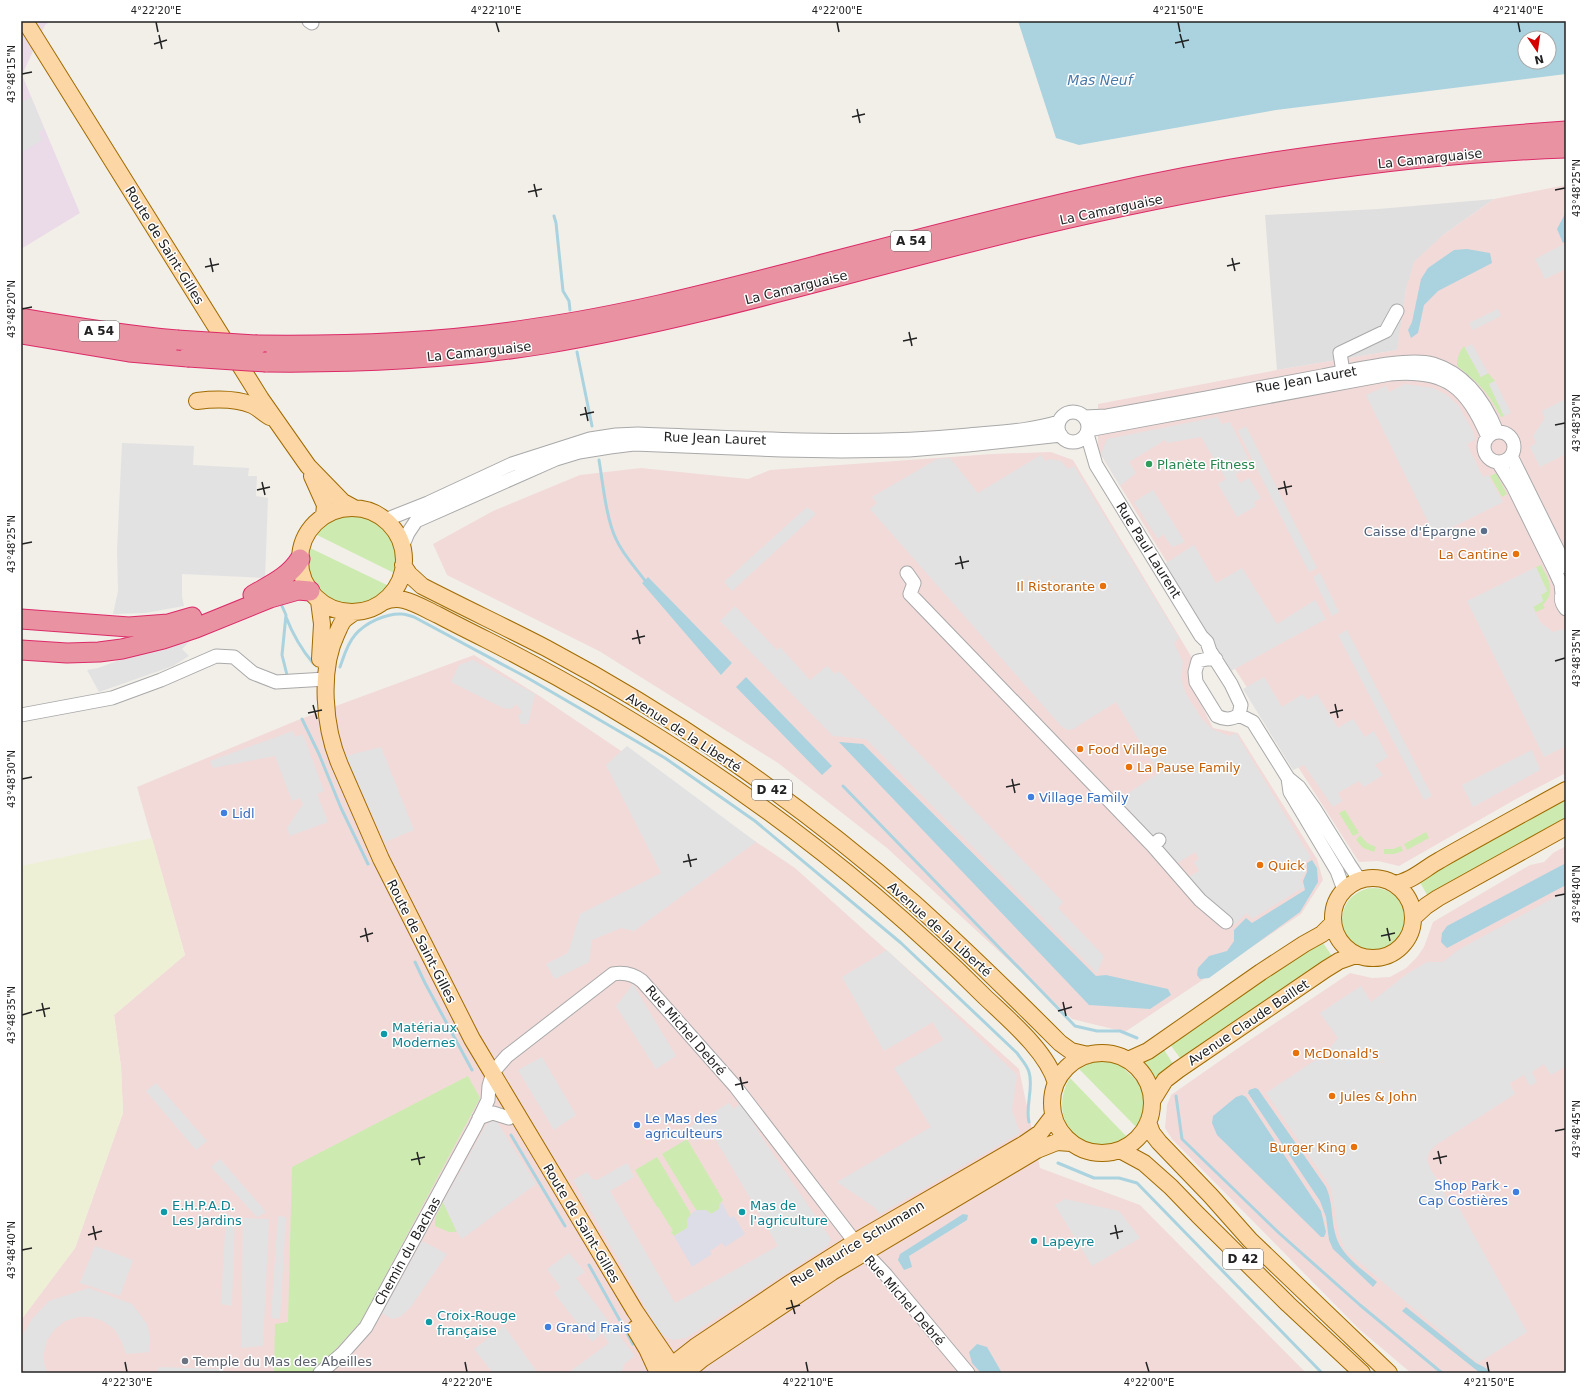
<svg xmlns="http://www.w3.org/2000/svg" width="1587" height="1394" font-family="'DejaVu Sans',sans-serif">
  <rect width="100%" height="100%" fill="#f2efe9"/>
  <path fill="#e0dfdf" d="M1494 199 1443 235 1406 289 1398 350 1277 370 1265 215 1378 209Z"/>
  <path fill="#f2dad9" d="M1566 185V773L1516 799 1399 866 1378 861 1359 862 1176 577 1098 450V404L1277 370 1397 350 1406 289 1414 262 1443 235 1494 199Z
    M1051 452 1073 460 1194 661 1191 684 1213 728 1238 733 1317 859 1323 880 1301 914 1125 1032 1072 1019 887 848 778 763 599 651 447 575 433 544 493 511 580 475 641 468 748 479 770 470 992 454Z
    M474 655 541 697 795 868 1019 1069 1040 1168 1140 1205 1306 1373H21V1320L75 1248 123 1113 121 1067 114 1015 185 955 137 787 298 720Z
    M1566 846V1373H1411L1359 1329 1172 1139 1165 1128 1167 1105 1171 1095 1244 1044 1350 973 1372 978 1390 977 1406 968 1417 957 1424 947 1433 922 1530 865 1544 862 1553 853Z"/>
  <path fill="#ebdbe8" d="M21 21H51L45 25 22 75 80 213 21 249Z"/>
  <path fill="#eef0d5" d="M152 838 185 955 114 1015 121 1067 123 1113 75 1248 21 1320V866Z"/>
  <path fill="#cdebb0" d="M1464 346 1481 377 1488 373 1495 381 1489 384 1504 416 1501 417C1488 392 1479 383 1457 366 1457 358 1459 352 1464 346Z
    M1496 473 1507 494 1502 497 1490 476Z
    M351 515C386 520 401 540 396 574L315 534C326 523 335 518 351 515Z
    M308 547 389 586C385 590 381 596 376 599 353 613 320 603 310 578 306 568 307 558 308 547Z
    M1541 565C1548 579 1557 590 1543 605L1545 608 1536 612 1533 607 1543 601 1541 595 1547 591 1536 567Z
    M1566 799V823L1429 898 1419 881Z
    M1345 810 1359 833 1353 836 1339 813Z
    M1426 832 1429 838 1407 850 1404 844Z
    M1360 835 1367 843 1376 847 1374 852 1363 848 1356 840Z
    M1401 846 1403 851 1394 854H1384V849H1393Z
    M1342 920a32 32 0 1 1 64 0a32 32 0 1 1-64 0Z
    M1321 940 1334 959 1183 1062 1169 1043Z
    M1163 1048 1175 1067 1157 1084 1151 1072 1140 1060Z
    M1108 1060 1121 1063 1127 1067 1125 1070 1132 1076 1138 1083 1141 1081C1150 1100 1149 1111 1139 1130L1079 1069 1094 1061Z
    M468 1076 480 1098 361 1321 328 1358 312 1373H274L275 1324 288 1322 292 1167Z
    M1070 1078 1129 1139C1087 1166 1044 1121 1070 1078Z
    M687 1139 723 1200 719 1205V1209L711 1214 706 1210H696L662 1154Z
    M657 1157 691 1214 687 1220V1228L674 1236 671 1232 673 1231 658 1207H657L635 1170Z
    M443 1202 457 1232H449L435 1226V1218Z"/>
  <path fill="#e2e2e2" d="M31 97 44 129 39 132 42 140 21 153V103Z
    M1566 243V269L1545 279 1535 259Z
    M1498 309 1501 316 1473 330 1469 323Z
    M1472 344 1488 373 1481 377 1465 348Z
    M1495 381 1511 413 1504 416 1489 384Z
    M1405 384 1433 388 1447 395 1458 405 1473 431 1475 440 1467 444 1483 477 1488 475 1503 502 1435 536 1366 395 1386 386 1389 392Z
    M1566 399V454L1540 467 1530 447 1536 443 1533 436 1545 418 1542 411Z
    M1217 417 1222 424 1230 422 1252 466 1235 474 1240 483 1249 478 1261 498 1254 502 1256 506 1237 517 1218 484 1226 479 1201 437 1167 443 1165 440 1129 462 1136 473 1120 486 1101 454 1107 439Z
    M1246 426 1317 568 1309 572 1238 431Z
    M122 443 194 446 193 465 249 468 248 476H257L256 496 268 498 265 578 182 574V597L184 606 145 613 113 614 118 591 117 551Z
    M1041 455 1045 461 1050 459 1061 461 1068 469 1074 466 1179 638 1174 643 1183 662 1181 678 1186 694 1202 719 1212 729 1229 736 1236 733 1311 858 1305 862V873L1300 880 1304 887 1252 919 1247 913 1234 925 1188 878 1199 871 1194 862 1199 859 1195 852 1178 863 1119 799 1159 773 1116 702 1073 729 1068 730 1062 727 870 509 877 503 872 497 937 459 950 458 978 493Z
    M1153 490 1185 542 1172 547 1163 534 1158 539 1134 502Z
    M807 507 816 514 732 591 724 582Z
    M1194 545 1216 583 1242 568 1277 624 1315 600 1326 619 1229 672 1163 565Z
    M1536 567 1547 591 1541 595 1543 601 1533 607 1540 622 1553 632 1563 629 1566 635V746L1544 757 1467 601Z
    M1320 573 1339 612 1332 616 1313 577Z
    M735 606 777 650 780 647 810 680 827 666 835 674 839 671 1063 902 1058 908 1104 956 1097 973 866 739 833 736 720 621Z
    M1347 630 1432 796 1424 800 1338 635Z
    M197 631 199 632 182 649 189 656 173 666 99 692 87 670 98 668Z
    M473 660 535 694 528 724H521L518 716 522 712 516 704 511 709 503 708 451 682 459 665Z
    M1264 677 1282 707 1303 694 1307 700 1317 694 1338 728 1353 719 1365 737 1374 731 1388 757 1375 765 1383 775 1364 787 1359 781 1338 793 1342 801 1333 807 1304 765 1293 770 1243 689Z
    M293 731 295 737 303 734 324 791 317 794 328 822 290 836 287 828 303 804 300 798 292 801 275 756 213 768 210 761Z
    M627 746 756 842 634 931 621 928 592 940 589 962 555 979 546 964 568 953 580 914 661 873 606 765Z
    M381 747 414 830 385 842 345 756Z
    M1532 750 1540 770 1473 807 1462 785Z
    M1566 891V1066L1551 1075 1544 1064 1532 1072 1537 1082 1530 1086 1524 1075 1510 1083 1515 1094 1436 1145 1429 1152 1427 1160 1430 1168 1450 1203 1459 1208 1527 1332 1478 1363 1345 1250 1339 1235 1331 1188 1266 1093 1326 1053 1338 1038 1320 1013 1361 986 1371 1002 1407 974 1427 962H1443L1458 950Z
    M887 950 1017 1075 1012 1110 1020 1133 880 1214 874 1207 837 1182 931 1127 894 1068 943 1040 933 1022 884 1051 842 977Z
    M633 984 676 1056 656 1069 616 1006Z
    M542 1057 576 1115 554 1130 518 1070Z
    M156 1083 207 1141 196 1150 146 1091Z
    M729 1103 734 1109 741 1103 763 1139 831 1239 828 1246 686 1338 672 1340 660 1333 573 1180 587 1172 592 1179 597 1180 627 1163 634 1177 610 1191 675 1303 778 1246 710 1130 693 1139 685 1130Z
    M492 1121 497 1122 536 1184 462 1239 457 1232 443 1202 486 1125Z
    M220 1159 266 1212 257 1217 211 1167Z
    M1065 1199 1119 1211 1140 1238 1092 1266 1055 1205Z
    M226 1214 235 1218 232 1306 221 1304Z
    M278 1216 286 1217 280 1319 271 1318Z
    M243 1218 269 1219 263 1346 241 1348Z
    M422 1241 447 1254 410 1308 400 1317 392 1319 382 1313Z
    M95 1246 133 1260 120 1296 80 1283Z
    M569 1253 585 1272 576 1278 635 1356 625 1363 621 1373H568L609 1343 602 1333 592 1342 554 1293 561 1288 547 1269Z
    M89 1288 132 1304 147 1324 150 1337V1352L126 1354 121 1340 114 1329 103 1321 91 1317H78L65 1321 55 1329 47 1340 44 1353V1363L47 1373H25L21 1358 22 1336 32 1319 49 1301Z
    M504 1326 538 1373H493L474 1349Z
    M159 1367 224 1369 225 1373H156Z"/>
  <path fill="#dddde8" d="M722 1203 730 1218 734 1216 745 1234 725 1247 722 1243 710 1251 712 1254 692 1267 674 1236 687 1228V1220L691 1214 696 1210H706L711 1214 719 1209V1204Z"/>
  <path fill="#aad3df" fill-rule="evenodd" d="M1018 21H1566V74L1276 110 1079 145 1056 138ZM1525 38H1549V62H1525Z
    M1566 212V241L1563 243 1557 229Z
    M1467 249 1490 253 1492 263 1438 291 1424 305 1418 333 1411 338 1408 330 1412 322 1421 279 1428 268 1454 250Z
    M648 577 732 663 721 675 642 583Z
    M746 677 832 766 822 775 736 687Z
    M839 742 863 744 1096 976 1106 975 1168 989 1171 995 1150 1009 1089 1005Z
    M1312 860 1317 868 1318 882 1300 912 1209 978 1200 979 1197 975 1198 968 1209 956 1227 951 1234 941V930L1246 918 1252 923 1305 890 1303 881 1307 872V863Z
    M1566 863V885L1447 948 1441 942 1442 933 1447 926Z
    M1255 1088 1258 1089 1326 1187C1333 1202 1331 1218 1335 1233 1340 1255 1361 1268 1377 1282L1373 1287 1333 1249 1329 1240 1326 1217 1320 1201 1248 1093 1249 1090Z
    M1242 1095 1246 1097 1321 1211 1326 1232 1324 1237H1321L1217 1135 1212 1123 1213 1116 1236 1097Z
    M963 1214 968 1215 967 1220 909 1256 912 1267 904 1270 898 1260 900 1254Z
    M1406 1307 1476 1363 1484 1367 1492 1373H1480L1402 1311Z
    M977 1344 987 1347 1002 1373H981L972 1363 969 1352Z"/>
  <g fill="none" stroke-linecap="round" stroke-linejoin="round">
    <path stroke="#aad3df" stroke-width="3" d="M554 216 556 223 563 291 569 301 570 310
      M577 352 592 426
      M599 460C603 484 606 518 616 539 623 555 636 568 646 582
      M282 606 286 615 282 655 287 675
      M286 617C293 635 301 649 313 663
      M340 667C344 656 347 644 355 635 365 623 386 613 402 614 406 614 410 616 414 617L526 677 665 758 755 821 901 943 1017 1053C1021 1059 1027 1065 1029 1072 1034 1088 1025 1106 1029 1122
      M302 719 319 754 341 808 368 864
      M843 786 1075 1026 1097 1031H1120L1137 1038
      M415 962 425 983 472 1070
      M1176 1096 1182 1139 1279 1233 1360 1305 1442 1373
      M511 1135 565 1226
      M1058 1163 1094 1178H1119L1137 1183 1322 1373
      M589 1265 633 1344"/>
    <defs>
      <path id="minor" d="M309 21 312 23
        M1343 372 1340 353 1386 331 1397 311
        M1058 427a15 15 0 1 1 30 0a15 15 0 1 1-30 0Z
        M1085 417 1107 416C1179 403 1250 390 1322 376 1351 371 1406 357 1433 364 1465 374 1485 402 1497 432
        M1088 430 1390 374C1447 369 1466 387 1488 437
        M1484 447a15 15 0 1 1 30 0a15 15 0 1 1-30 0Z
        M1087 434 1096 465 1201 636 1207 642 1210 651 1231 684 1241 705 1239 715C1231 720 1225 720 1217 716L1196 682 1195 672 1198 661 1207 659H1216
        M1511 456 1566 567
        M1498 462 1513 486 1555 571 1561 584 1562 594
        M385 520 428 503 512 464 590 439 616 435 638 434C749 438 859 446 969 435 999 432 1031 431 1059 422
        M402 547 408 533 416 521 556 459 579 452 610 447 634 444 782 450 842 451 909 450 968 445 1061 435
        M907 573 914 583 910 594 1153 846
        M1566 588C1560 595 1560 602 1566 609
        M21 715 112 698 161 680 216 656 234 657 253 673 276 682 326 679
        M1239 715 1253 722 1288 778 1299 787 1314 808 1349 864 1357 876 1363 879
        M1288 778 1290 792 1337 871 1344 890
        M1159 840 1153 846 1200 900 1226 922
        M479 1118 493 1113 509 1118
        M320 1373 342 1354 366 1327 475 1127 488 1100 489 1086 493 1072 507 1056 613 974C624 972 633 974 642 981L735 1086 855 1242 886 1275 968 1373"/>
      <path id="major" d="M25 21 261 399 308 466 343 502 354 508
        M197 401C214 399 235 398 252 405 259 408 264 414 270 417
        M312 476 325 505 324 516
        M300 560a52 52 0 1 1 104 0a52 52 0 1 1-104 0Z
        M403 565 409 574 422 586C463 607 505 627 546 648 608 681 669 718 726 757 791 802 855 851 914 903 964 948 1012 995 1060 1043L1071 1051 1088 1055
        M319 601 322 624 320 659
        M383 602C390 599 396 598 404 600 416 603 427 610 438 615 455 624 471 632 487 640 672 734 837 849 984 996 1008 1019 1047 1051 1056 1083
        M354 612C351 615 347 617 344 620 341 623 339 629 337 633 319 670 324 728 340 765L381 859 472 1039 635 1311 677 1373
        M1333 918a40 40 0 1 1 80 0a40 40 0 1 1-80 0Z
        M1394 884C1411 882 1425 868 1440 860 1482 836 1524 813 1566 790
        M1413 918 1426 906 1438 898 1566 827
        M1052 1103a50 50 0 1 1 100 0a50 50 0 1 1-100 0Z
        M1128 1060 1148 1051 1261 972 1304 944 1322 934 1333 923
        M1152 1101 1165 1080 1178 1070 1326 969 1339 961 1356 955
        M1148 1122 1152 1133 1159 1142 1211 1196 1250 1240 1389 1373
        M1120 1150 1144 1163 1171 1187 1198 1215 1288 1304 1362 1373
        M635 1329 647 1349 658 1373
        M663 1372 695 1347 792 1282 855 1242 1024 1144 1040 1133 1053 1116
        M685 1373 702 1359 832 1272 1037 1150 1057 1142 1071 1143"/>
      <path id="highway" d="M21 318C73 327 125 335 177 340
        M21 334 129 352 188 357
        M257 345C352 346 443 343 537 328 621 316 703 295 785 274 889 247 992 219 1096 196 1251 160 1407 142 1566 131
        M266 362C359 363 452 359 544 344 710 316 871 265 1035 226 1209 185 1387 154 1566 148
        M253 595C270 585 289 577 300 559
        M21 619 129 627 168 624 192 617
        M21 650 67 653 99 652 122 649 163 639 196 628 270 598 298 590 310 591"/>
    </defs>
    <use href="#minor" stroke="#a9a9a9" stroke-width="15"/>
    <use href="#major" stroke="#a06b00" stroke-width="18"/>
    <use href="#highway" stroke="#dc2a67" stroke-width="21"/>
    <use href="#minor" stroke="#fff" stroke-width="13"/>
    <use href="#major" stroke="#fcd6a4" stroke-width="16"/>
    <use href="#highway" stroke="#e892a2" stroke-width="19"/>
    <defs>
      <path id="highway-bridge" d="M177 340 257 345
        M188 357 266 362"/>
    </defs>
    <use href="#highway-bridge" stroke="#dc2a67" stroke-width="21" stroke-linecap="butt"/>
    <use href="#highway-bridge" stroke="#e892a2" stroke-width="19"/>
  </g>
  <path fill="none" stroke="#222" stroke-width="1.5" d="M156 22 158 32M496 22 499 32M837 22 839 32M1178 22 1180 32M1518 22 1520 32M1180 34 1184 48M159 35 162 49M1175 43 1189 40M154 44 167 40M22 74 32 72M857 109 860 123M852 117 865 114M534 184 537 197M1555 190 1565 188M528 192 542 189M210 258 213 272M1232 258 1235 271M1227 266 1240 263M205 267 219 264M22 309 32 307M909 332 912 346M903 341 917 338M585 407 588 421M580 415 594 412M1555 425 1565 423M1284 481 1287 495M262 482 265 495M1278 489 1292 486M257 490 270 487M22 544 32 542M960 556 963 569M955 564 969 561M637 630 640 644M632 639 645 636M1555 661 1565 658M1335 704 1338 718M313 705 317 719M308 713 322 710M1330 713 1343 710M22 779 32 777M1012 779 1015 793M1006 787 1020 784M688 854 691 867M683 862 697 859M1555 896 1565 894M365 928 368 942M1387 928 1390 941M1381 936 1395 933M360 937 373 933M1063 1002 1066 1016M42 1003 45 1017M36 1011 50 1008M1058 1011 1072 1007M22 1015 32 1012M740 1077 743 1090M735 1085 748 1082M1555 1131 1565 1129M1438 1151 1441 1164M417 1152 420 1165M1433 1159 1447 1156M411 1160 425 1157M1115 1225 1118 1239M93 1226 96 1240M1110 1234 1123 1231M88 1235 102 1231M22 1250 32 1248M791 1300 795 1314M786 1309 800 1305M125 1362 127 1372M465 1362 467 1372M806 1362 808 1372M1146 1362 1149 1372M1487 1362 1489 1372"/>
  <circle fill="#2e9e5b" stroke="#fff" stroke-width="1.5" cx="1149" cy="464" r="4"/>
  <circle fill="#5c6f8a" stroke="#fff" stroke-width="1.5" cx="1484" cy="531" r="4"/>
  <g fill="#e8710a" stroke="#fff" stroke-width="1.5">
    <circle cx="1516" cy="554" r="4"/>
    <circle cx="1103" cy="586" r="4"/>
    <circle cx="1080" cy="749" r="4"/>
    <circle cx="1129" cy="767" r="4"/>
    <circle cx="1260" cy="865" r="4"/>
    <circle cx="1296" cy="1053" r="4"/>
    <circle cx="1332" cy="1096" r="4"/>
    <circle cx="1354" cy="1147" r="4"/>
  </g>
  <g fill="#3f7fe0" stroke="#fff" stroke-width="1.5">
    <circle cx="1031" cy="797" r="4"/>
    <circle cx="224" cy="813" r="4"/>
    <circle cx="637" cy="1125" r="4"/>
    <circle cx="1516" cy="1192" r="4"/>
    <circle cx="548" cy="1327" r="4"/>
  </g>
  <g fill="#0f9aa8" stroke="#fff" stroke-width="1.5">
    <circle cx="384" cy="1034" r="4"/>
    <circle cx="164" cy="1212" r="4"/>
    <circle cx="742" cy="1212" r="4"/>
    <circle cx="1034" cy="1241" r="4"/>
    <circle cx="429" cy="1322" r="4"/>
  </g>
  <circle fill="#6b7280" stroke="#fff" stroke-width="1.5" cx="185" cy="1361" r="4"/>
  <g text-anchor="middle" stroke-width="3" stroke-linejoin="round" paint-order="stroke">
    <g fill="#fff" stroke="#646464" stroke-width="1">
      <rect x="891" y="231" width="40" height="20" rx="3"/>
      <rect x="79" y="321" width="40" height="20" rx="3"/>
      <rect x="752" y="780" width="40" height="20" rx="3"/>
      <rect x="1223" y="1249" width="40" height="20" rx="3"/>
    </g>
    <g font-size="12" font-weight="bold" fill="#222">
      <text x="911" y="245">A 54</text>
      <text x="99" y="335">A 54</text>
      <text x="772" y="794">D 42</text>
      <text x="1243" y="1263">D 42</text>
    </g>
    <g font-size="13" fill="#222" stroke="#fff">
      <text transform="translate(1430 158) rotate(-6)" y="5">La Camarguaise</text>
      <text transform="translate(1111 209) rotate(-12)" y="5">La Camarguaise</text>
      <text transform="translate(165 245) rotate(58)" y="5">Route de Saint-Gilles</text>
      <text transform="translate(796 287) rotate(-14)" y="5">La Camarguaise</text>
      <text transform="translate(479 351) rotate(-6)" y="5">La Camarguaise</text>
      <text transform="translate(1306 379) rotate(-10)" y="5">Rue Jean Lauret</text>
      <text transform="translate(715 438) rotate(2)" y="5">Rue Jean Lauret</text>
      <text transform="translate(1149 550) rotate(58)" y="5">Rue Paul Laurent</text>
      <text transform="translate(684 732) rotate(33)" y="5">Avenue de la Liberté</text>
      <text transform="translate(940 929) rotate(42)" y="5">Avenue de la Liberté</text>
      <text transform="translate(422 941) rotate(63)" y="5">Route de Saint-Gilles</text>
      <text transform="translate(1248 1022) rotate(-34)" y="5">Avenue Claude Baillet</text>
      <text transform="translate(686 1030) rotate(49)" y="5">Rue Michel Debré</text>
      <text transform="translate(582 1223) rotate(59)" y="5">Route de Saint-Gilles</text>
      <text transform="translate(857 1243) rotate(-31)" y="5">Rue Maurice Schumann</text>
      <text transform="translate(407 1251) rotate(-61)" y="5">Chemin du Bachas</text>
      <text transform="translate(905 1300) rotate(49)" y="5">Rue Michel Debré</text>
    </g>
    <g font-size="13" fill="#27864d" stroke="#fff" text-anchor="start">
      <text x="1157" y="469">Planète Fitness</text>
    </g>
    <g font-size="13" fill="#4e5e75" stroke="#fff" text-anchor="end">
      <text x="1476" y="536">Caisse d'Épargne</text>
    </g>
    <g font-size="13" fill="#c56008" stroke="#fff" text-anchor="start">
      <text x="1508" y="559" text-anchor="end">La Cantine</text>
      <text x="1095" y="591" text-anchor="end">Il Ristorante</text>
      <text x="1088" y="754">Food Village</text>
      <text x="1137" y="772">La Pause Family</text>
      <text x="1268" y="870">Quick</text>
      <text x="1304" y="1058">McDonald's</text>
      <text x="1340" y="1101">Jules &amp; John</text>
      <text x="1346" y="1152" text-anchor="end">Burger King</text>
    </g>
    <g font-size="13" fill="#366cbe" stroke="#fff" text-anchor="start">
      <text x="1039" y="802">Village Family</text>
      <text x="232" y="818">Lidl</text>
      <text x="645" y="1123">Le Mas des<tspan x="645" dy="15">agriculteurs</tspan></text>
      <text x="1508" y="1190" text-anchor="end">Shop Park -<tspan x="1508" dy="15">Cap Costières</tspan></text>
      <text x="556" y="1332">Grand Frais</text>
    </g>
    <g font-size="13" fill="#0d838f" stroke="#fff" text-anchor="start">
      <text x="392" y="1032">Matériaux<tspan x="392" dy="15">Modernes</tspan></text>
      <text x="172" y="1210">E.H.P.A.D.<tspan x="172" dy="15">Les Jardins</tspan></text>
      <text x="750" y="1210">Mas de<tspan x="750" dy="15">l'agriculture</tspan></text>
      <text x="1042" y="1246">Lapeyre</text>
      <text x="437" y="1320">Croix-Rouge<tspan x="437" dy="15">française</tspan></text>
    </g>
    <g font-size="13" fill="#5b616d" stroke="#fff" text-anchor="start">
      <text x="193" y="1366">Temple du Mas des Abeilles</text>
    </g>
    <g font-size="14" font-style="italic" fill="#4a7aab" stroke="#fff">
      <text x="1100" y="85">Mas Neuf</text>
    </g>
  </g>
  <rect width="1587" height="1394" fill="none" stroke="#ffffff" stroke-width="44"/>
  <g transform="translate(1537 50) rotate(167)"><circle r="19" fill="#ffffff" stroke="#a7a7a7"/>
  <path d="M0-3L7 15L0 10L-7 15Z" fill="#d40000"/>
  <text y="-6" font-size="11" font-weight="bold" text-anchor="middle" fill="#222222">N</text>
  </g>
  <rect x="22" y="22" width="1543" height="1350" fill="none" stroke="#222" stroke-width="1.5"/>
  <g font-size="10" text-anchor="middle" fill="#222">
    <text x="156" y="14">4°22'20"E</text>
    <text x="496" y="14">4°22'10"E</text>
    <text x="837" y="14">4°22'00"E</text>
    <text x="1178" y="14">4°21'50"E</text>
    <text x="1518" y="14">4°21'40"E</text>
    <text transform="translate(11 74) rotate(-90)" y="4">43°48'15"N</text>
    <text transform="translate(1576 188) rotate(-90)" y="4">43°48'25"N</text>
    <text transform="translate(11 309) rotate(-90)" y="4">43°48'20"N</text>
    <text transform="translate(1576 423) rotate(-90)" y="4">43°48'30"N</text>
    <text transform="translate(11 544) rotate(-90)" y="4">43°48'25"N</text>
    <text transform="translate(1576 658) rotate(-90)" y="4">43°48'35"N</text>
    <text transform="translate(11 779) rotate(-90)" y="4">43°48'30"N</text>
    <text transform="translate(1576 894) rotate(-90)" y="4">43°48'40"N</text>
    <text transform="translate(11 1015) rotate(-90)" y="4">43°48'35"N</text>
    <text transform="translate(1576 1129) rotate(-90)" y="4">43°48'45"N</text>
    <text transform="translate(11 1250) rotate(-90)" y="4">43°48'40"N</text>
    <text x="127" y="1386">4°22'30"E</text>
    <text x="467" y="1386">4°22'20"E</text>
    <text x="808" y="1386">4°22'10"E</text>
    <text x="1149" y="1386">4°22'00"E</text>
    <text x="1489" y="1386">4°21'50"E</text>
  </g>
</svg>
